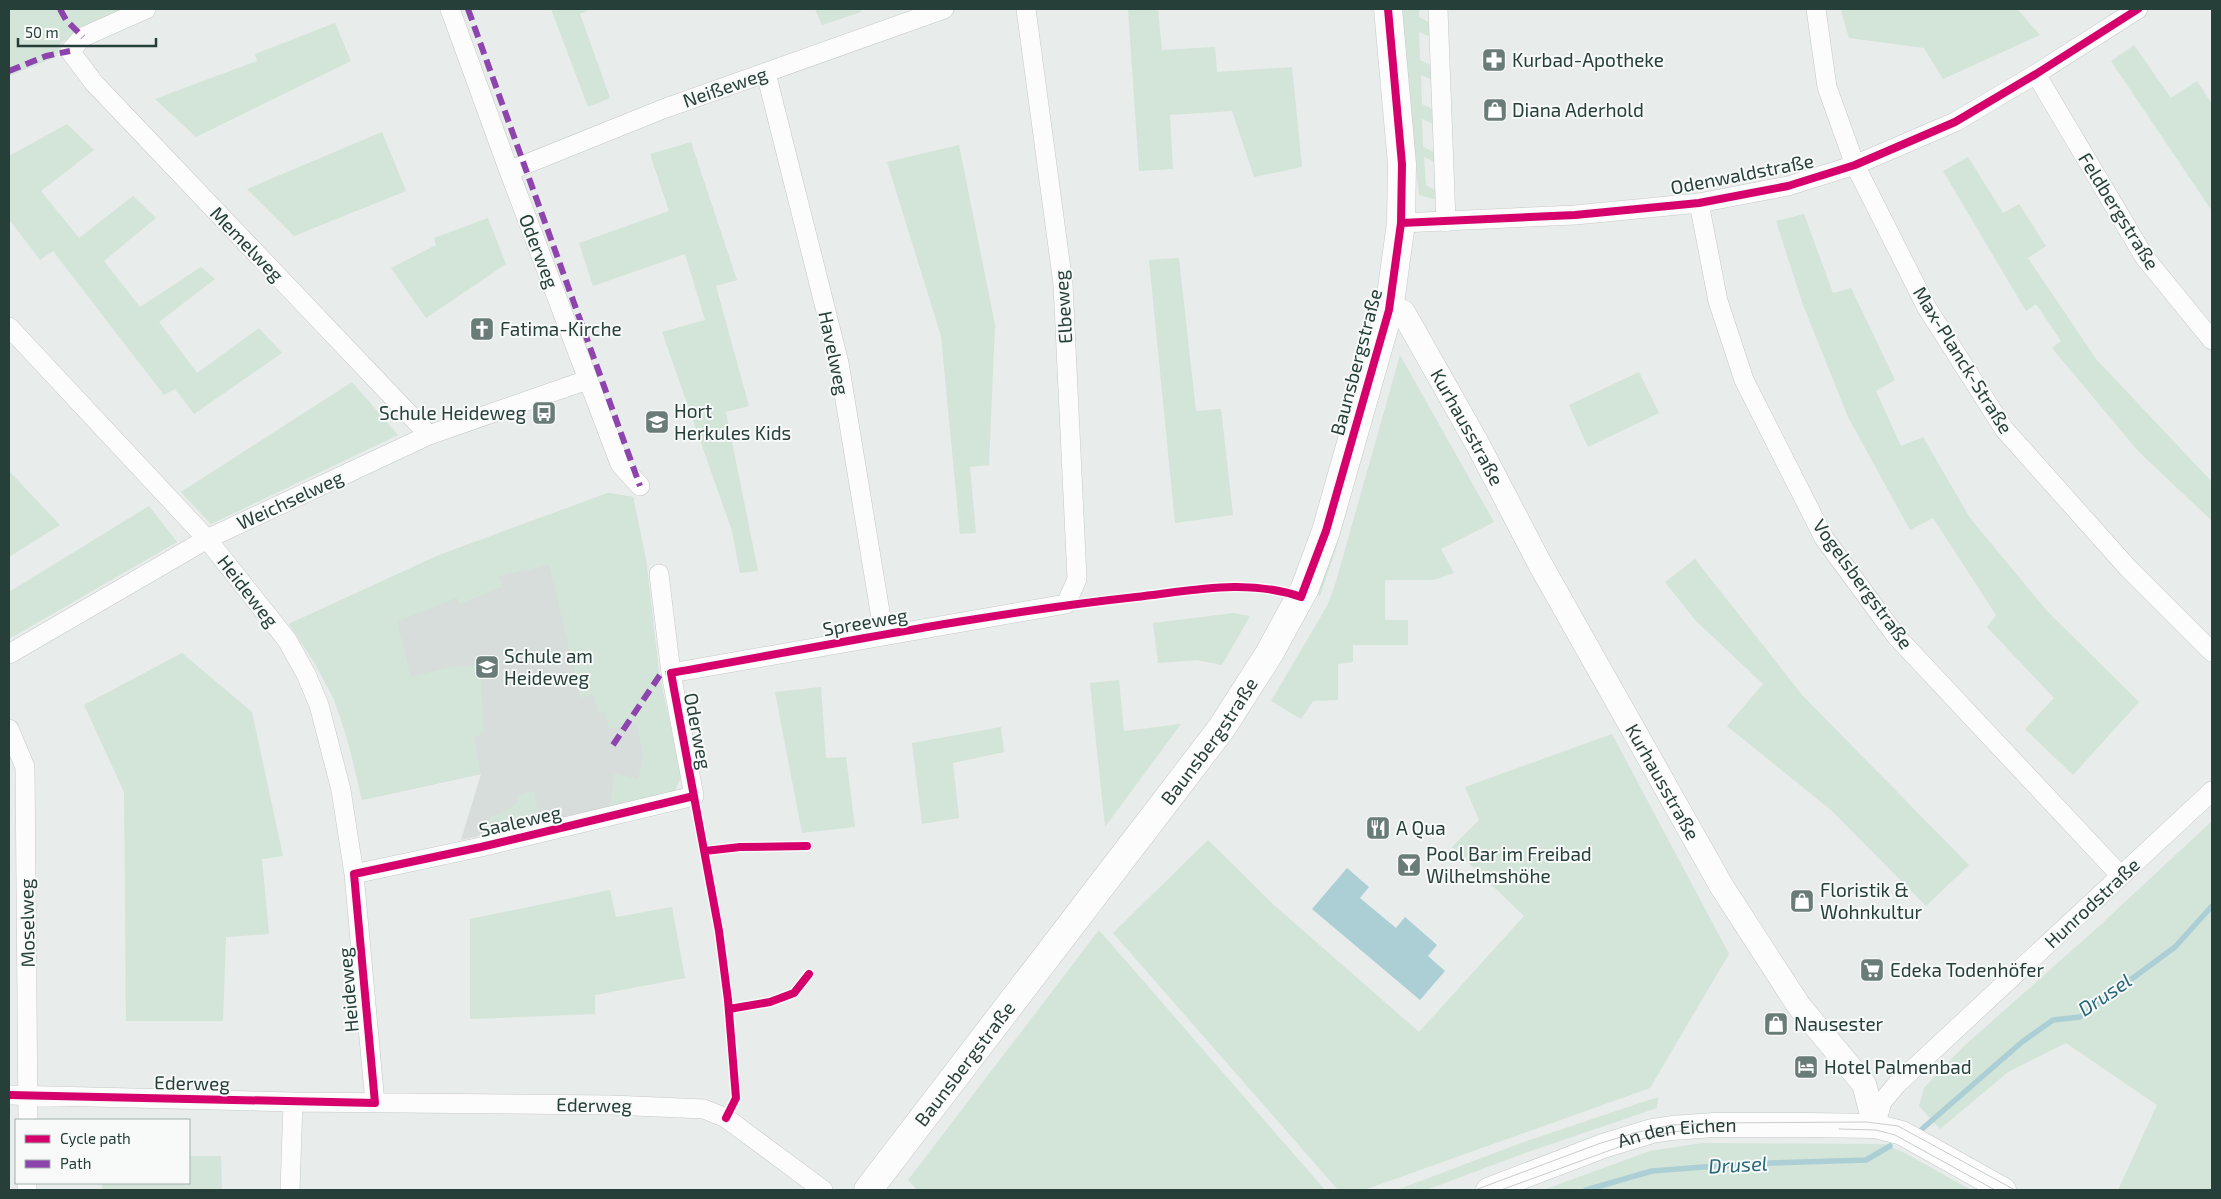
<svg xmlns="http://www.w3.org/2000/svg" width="2221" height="1199" font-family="'Exo 2',sans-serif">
  <rect width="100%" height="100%" fill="#e8ecea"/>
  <path fill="#d7ddda" d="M608 493 633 497 646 560 659 673 681 777 632 802 461 840 481 774 362 800 351 750 334 699 313 660 289 624 437 556Z"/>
  <path fill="#d3e4d8" d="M9 9H128L93 24 61 43 56 57 9 76Z
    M551 9H591L580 14 610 98 588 107Z
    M815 9H860L861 12 822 25Z
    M1128 9H1158L1162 50 1215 47 1217 72 1292 67 1302 167 1254 177 1232 111 1170 115 1173 169 1139 171Z
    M1400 9H1419V17L1432 24 1431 37 1419 32 1420 60 1433 66V80L1421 75 1422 104 1434 110V124L1422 119 1423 147 1436 153V163L1424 157 1426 185 1438 192 1437 200 1419 195Z
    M1844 9H2017L2040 35 1943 79 1924 48 1849 38 1841 11Z
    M335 23 351 61 196 137 155 99 257 61 255 54Z
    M2134 45 2171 98 2197 81 2212 104V211L2111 61Z
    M67 124 94 150 41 191 79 238 133 196 156 218 104 261 140 307 201 267 215 279 159 322 197 373 259 328 282 353 194 414 175 389 164 395 53 251 40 260 9 219V156Z
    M382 132 406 191 294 236 247 189Z
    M691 142 737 280 716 286 749 406 726 412 758 571 740 573 732 531 662 332 705 320 685 254 593 286 579 243 669 211 650 154Z
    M959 145 995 325 989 465 970 467 976 533 960 534 941 336 887 162Z
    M1968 157 2003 213 2019 204 2046 246 2028 258 2096 359 2212 482V521L2138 451 2052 348 2061 341 2036 304 2026 311 1943 171Z
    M1804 214 1833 293 1851 288 1895 380 1876 391 1901 446 1923 437 1970 518 2048 612 2139 702 2073 775 2025 729 2054 698 1987 627 1996 615 1933 518 1910 530 1848 417 1803 305 1776 221Z
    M488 218 506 264 426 318 391 268 436 245 434 238Z
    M1179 258 1196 411 1221 409 1233 515 1175 523 1149 260Z
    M1389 354H1391L1335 552 1320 596 1314 592Z
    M1400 355 1494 522 1441 549 1454 573 1434 580H1385V620H1408V645H1353V662L1338 664V700L1313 701 1301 719 1271 701 1327 606 1335 585Z
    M1639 372 1659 413 1588 447 1569 405Z
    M352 382 398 435 211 524 181 492Z
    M9 471 60 525 9 557Z
    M608 493 633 497 646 560 659 673 681 777 675 791 610 807 614 774 638 779 643 755 636 723 609 729 605 712 598 713 593 695 581 698 549 565 499 576 502 587 460 604 457 598 397 622 411 677 446 668 480 665 484 732 474 738 481 774 362 800C354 766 347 732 334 700 323 673 305 648 289 624L437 556Z
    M149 506 177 542 9 639V592Z
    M1695 559 1803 696 1969 865 1926 906 1832 811 1727 726 1763 684 1695 620 1665 582Z
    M1234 613 1250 616 1222 665 1197 660 1158 663 1153 623Z
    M182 653 252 712 283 856 262 859 269 934 226 937 223 1021H126L124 792 84 705Z
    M1119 680 1124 731 1181 724 1105 827 1090 683Z
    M821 687 826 758 846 757 855 827 802 833 775 692Z
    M1001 727 1004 752 953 763 959 818 922 824 912 743Z
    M1612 734 1729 954 1650 1088 1364 1190H1338L1113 933 1208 840 1275 906 1419 1032 1524 916 1452 847 1479 820 1465 787Z
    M534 791 540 822 489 834 487 827 490 817 501 813 517 803V795Z
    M2212 821V1190H2118L2157 1105 2066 1043 2008 1072 1940 1129 1919 1106 1924 1088 1963 1047 2096 929Z
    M610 890 616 917 672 907 685 978 595 995V1014L470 1019V919Z
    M1099 930 1325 1190H917L908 1180Z
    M1658 1097 1657 1108 1525 1153 1426 1190H1397L1521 1143Z
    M1702 1143 1884 1144 1901 1151 1971 1190H1543L1650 1151Z
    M189 1156H221L222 1190H102V1183H189Z"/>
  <path fill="#accfd6" d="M1347 868 1369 887 1360 898 1396 928 1405 917 1437 945 1428 956 1445 971 1420 1000 1312 909Z"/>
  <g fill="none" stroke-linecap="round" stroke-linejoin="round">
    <path stroke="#accfd6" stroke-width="5.5" d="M1922 1129 2022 1042 2053 1020 2080 1017 2175 947 2212 906
      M1586 1190 1652 1171 1743 1164 1866 1160 1890 1146"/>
    <defs>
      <path id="minor" d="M146 9 83 37 70 51 94 83 429 435
        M450 9 509 171 620 464 640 486
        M1438 9 1446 222
        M1816 9 1827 87 1855 165 1927 308 2004 429 2128 568 2212 652
        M766 73 839 363 884 636
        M2036 74 2145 258 2212 340
        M509 171 663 109 944 9
        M1699 203 1718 301 1744 380 1824 538 1896 636 2121 876
        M1401 223 1575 215 1699 203 1788 186 1855 165 1955 122 2036 74 2138 9
        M9 327 207 539 287 640 306 674 319 705 341 790 354 874 375 1103
        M9 654 207 539 429 435 587 380
        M671 673 1066 604 1077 579 1063 284 1026 9
        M9 729 25 767 28 1120
        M354 874 481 847 694 796 671 673 659 574
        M9 1095 293 1102 611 1105 704 1109 726 1118 823 1190
        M1875 1126 1882 1102 1897 1084 2212 791
        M27 1190V1183
        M290 1190 293 1102"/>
      <g id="tertiary">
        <path id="s1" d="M1389 310 1403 312 1478 445 1540 564 1722 887 1799 1006 1864 1084 1875 1126"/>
        <path id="s2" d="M1488 1190 1603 1146 1652 1131 1672 1128 1714 1125H1810L1875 1126 1902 1133 2004 1190"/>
      </g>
      <g id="secondary">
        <path id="s3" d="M868 1190 1221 729 1269 654 1305 588 1326 531 1389 310 1401 223 1402 164 1388 9"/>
      </g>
    </defs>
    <use href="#minor" stroke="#c5c9c7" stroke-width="20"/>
    <use href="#tertiary" stroke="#c5c9c7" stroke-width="25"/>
    <use href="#secondary" stroke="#c4cac8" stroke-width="29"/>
    <use href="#minor" stroke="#fcfcfc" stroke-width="19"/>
    <use href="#tertiary" stroke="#fcfcfc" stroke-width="24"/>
    <use href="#secondary" stroke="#fcfcfc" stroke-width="28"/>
    <path stroke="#c9cdcb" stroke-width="1" d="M1839 1129 1876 1130 1895 1135 1995 1190
      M1475 1190 1598 1144 1634 1133 1671 1125 1713 1123 1866 1122 1898 1126 2015 1190
      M1501 1190 1630 1143 1656 1135 1686 1130"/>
    <path stroke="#8e44ad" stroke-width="6" stroke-dasharray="12 6" stroke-linecap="butt" d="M60 9 66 20 83 37
      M468 9 640 486
      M9 71 46 56 70 51
      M613 745 660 675 671 673"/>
    <defs>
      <path id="cycleway" d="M1401 223 1575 215 1699 203 1788 186 1855 165 1955 122 2036 74 2138 9
        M705 851 740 847 807 846
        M729 1009 770 1002 794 993 809 974
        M9 1095 375 1103 354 874 481 847 694 796
        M726 1118 736 1098 728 1000 719 931 671 673C825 646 980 614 1136 597 1190 591 1248 578 1301 597L1326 531 1389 310 1401 223 1402 164 1388 9"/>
    </defs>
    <use href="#cycleway" stroke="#f7faf9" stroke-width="11"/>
    <use href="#cycleway" stroke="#d6006c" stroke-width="8"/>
  </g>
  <defs>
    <symbol id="pharmacy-square" viewBox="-11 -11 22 22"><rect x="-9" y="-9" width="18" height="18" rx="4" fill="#6a7c77" stroke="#f7faf9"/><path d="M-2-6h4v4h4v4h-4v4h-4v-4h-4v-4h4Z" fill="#fff"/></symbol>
    <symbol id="shop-square" viewBox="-11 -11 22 22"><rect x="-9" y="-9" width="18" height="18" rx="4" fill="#6a7c77" stroke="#f7faf9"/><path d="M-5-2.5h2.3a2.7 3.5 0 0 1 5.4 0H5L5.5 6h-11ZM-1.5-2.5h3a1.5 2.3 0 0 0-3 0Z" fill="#fff"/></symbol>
    <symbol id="church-square" viewBox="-11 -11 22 22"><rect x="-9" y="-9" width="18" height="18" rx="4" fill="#6a7c77" stroke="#f7faf9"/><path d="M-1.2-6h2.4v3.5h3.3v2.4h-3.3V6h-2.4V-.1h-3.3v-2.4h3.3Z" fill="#fff"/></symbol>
    <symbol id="bus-square" viewBox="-11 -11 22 22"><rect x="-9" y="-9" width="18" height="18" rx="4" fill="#6a7c77" stroke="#f7faf9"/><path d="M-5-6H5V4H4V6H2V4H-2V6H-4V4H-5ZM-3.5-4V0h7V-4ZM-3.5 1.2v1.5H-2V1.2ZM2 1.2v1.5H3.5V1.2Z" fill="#fff"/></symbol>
    <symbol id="school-square" viewBox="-11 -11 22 22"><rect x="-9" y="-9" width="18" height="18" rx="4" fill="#6a7c77" stroke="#f7faf9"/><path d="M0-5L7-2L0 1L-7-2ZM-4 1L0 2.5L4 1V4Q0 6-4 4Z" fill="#fff"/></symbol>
    <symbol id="restaurant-square" viewBox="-11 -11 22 22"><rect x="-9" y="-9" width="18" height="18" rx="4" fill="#6a7c77" stroke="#f7faf9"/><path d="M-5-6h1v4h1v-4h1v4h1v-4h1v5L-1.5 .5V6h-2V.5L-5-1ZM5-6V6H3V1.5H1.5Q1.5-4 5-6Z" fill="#fff"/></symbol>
    <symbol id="bar-square" viewBox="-11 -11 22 22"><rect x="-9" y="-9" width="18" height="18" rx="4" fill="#6a7c77" stroke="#f7faf9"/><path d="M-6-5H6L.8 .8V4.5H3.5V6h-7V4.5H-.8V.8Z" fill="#fff"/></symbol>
    <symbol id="supermarket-square" viewBox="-11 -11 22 22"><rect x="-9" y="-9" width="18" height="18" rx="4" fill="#6a7c77" stroke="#f7faf9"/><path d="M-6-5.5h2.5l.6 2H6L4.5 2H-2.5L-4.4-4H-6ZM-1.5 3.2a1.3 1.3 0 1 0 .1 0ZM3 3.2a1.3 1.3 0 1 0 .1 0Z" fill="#fff"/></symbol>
    <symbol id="hotel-square" viewBox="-11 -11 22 22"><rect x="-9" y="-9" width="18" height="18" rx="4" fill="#6a7c77" stroke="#f7faf9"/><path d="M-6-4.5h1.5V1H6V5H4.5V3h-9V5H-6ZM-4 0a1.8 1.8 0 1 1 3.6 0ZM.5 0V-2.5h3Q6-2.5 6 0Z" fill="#fff"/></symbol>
  </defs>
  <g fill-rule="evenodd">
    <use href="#pharmacy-square" x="1480" y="46" width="28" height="28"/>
    <use href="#shop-square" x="1481" y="96" width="28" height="28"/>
    <use href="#church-square" x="468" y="315" width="28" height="28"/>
    <use href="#bus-square" x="530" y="399" width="28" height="28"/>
    <use href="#school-square" x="643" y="408" width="28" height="28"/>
    <use href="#school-square" x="473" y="653" width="28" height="28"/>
    <use href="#restaurant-square" x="1364" y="814" width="28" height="28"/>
    <use href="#bar-square" x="1395" y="851" width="28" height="28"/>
    <use href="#shop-square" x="1788" y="887" width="28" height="28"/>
    <use href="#supermarket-square" x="1858" y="956" width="28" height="28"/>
    <use href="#shop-square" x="1762" y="1010" width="28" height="28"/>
    <use href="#hotel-square" x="1792" y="1053" width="28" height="28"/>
  </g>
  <g text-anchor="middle" stroke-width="4" stroke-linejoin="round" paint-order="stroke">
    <g font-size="19" fill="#263f39" stroke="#f7faf9" text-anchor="start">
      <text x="1512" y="67">Kurbad-Apotheke</text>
      <text x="1512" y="117">Diana Aderhold</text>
      <text x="500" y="336">Fatima-Kirche</text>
      <text x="674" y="418">Hort<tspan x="674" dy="22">Herkules Kids</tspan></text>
      <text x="526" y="420" text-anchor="end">Schule Heideweg</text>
      <text x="504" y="663">Schule am<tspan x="504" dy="22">Heideweg</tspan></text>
      <text x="1396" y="835">A Qua</text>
      <text x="1426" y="861">Pool Bar im Freibad<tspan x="1426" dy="22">Wilhelmshöhe</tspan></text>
      <text x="1820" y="897">Floristik &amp;<tspan x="1820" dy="22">Wohnkultur</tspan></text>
      <text x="1890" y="977">Edeka Todenhöfer</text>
      <text x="1794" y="1031">Nausester</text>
      <text x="1824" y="1074">Hotel Palmenbad</text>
    </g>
    <g font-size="19" fill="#263f39" stroke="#f7faf9">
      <text transform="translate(725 87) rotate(-19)" y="7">Neißeweg</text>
      <text transform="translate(1742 174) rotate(-11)" y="7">Odenwaldstraße</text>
      <text transform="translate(2119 211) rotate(58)" y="7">Feldbergstraße</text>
      <text transform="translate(247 244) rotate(46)" y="7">Memelweg</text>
      <text transform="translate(539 251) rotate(69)" y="7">Oderweg</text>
      <text transform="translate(1063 307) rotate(-94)" y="7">Elbeweg</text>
      <text transform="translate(834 353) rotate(78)" y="7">Havelweg</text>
      <text transform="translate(1963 360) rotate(58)" y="7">Max-Planck-Straße</text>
      <text transform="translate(1356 362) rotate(-75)" y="7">Baunsbergstraße</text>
      <text dy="7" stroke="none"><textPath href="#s1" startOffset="146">Kurhausstraße</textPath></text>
      <text transform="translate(290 500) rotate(-25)" y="7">Weichselweg</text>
      <text transform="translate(1863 584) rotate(54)" y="7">Vogelsbergstraße</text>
      <text transform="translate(248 591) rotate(52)" y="7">Heideweg</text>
      <text transform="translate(865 622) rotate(-10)" y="7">Spreeweg</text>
      <text transform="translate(698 731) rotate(79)" y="7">Oderweg</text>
      <text dy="7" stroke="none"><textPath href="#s3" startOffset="564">Baunsbergstraße</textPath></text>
      <text dy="7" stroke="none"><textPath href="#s1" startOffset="551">Kurhausstraße</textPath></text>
      <text transform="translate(520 821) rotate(-13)" y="7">Saaleweg</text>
      <text transform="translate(2092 903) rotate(-43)" y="7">Hunrodstraße</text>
      <text transform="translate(27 923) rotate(-91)" y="7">Moselweg</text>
      <text transform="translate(348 990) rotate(-95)" y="7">Heideweg</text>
      <text dy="7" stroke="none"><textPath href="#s3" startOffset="159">Baunsbergstraße</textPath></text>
      <text transform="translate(192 1083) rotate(1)" y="7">Ederweg</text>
      <text transform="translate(594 1105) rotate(1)" y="7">Ederweg</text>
      <text dy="7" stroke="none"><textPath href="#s2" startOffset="199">An den Eichen</textPath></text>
    </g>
    <g font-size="20" font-style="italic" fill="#246777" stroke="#f7faf9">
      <text transform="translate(2105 995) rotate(-34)" y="7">Drusel</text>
      <text transform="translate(1738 1165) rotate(-3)" y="7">Drusel</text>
    </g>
  </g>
  <rect width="2221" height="1199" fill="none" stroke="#263f39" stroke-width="20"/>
  <rect x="15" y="1119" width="175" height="65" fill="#f7faf9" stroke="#a3afac"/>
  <rect x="25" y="1135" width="25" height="8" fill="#d6006c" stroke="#a3afac"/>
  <text x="60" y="1144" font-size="15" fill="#263f39">Cycle path</text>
  <rect x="25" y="1160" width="25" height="8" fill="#8e44ad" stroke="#a3afac"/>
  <text x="60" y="1169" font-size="15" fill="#263f39">Path</text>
  <path d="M18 38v8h138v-8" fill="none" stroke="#263f39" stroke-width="2.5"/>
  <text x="25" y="38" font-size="15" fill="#263f39" stroke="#f7faf9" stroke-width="4" paint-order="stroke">50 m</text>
</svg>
